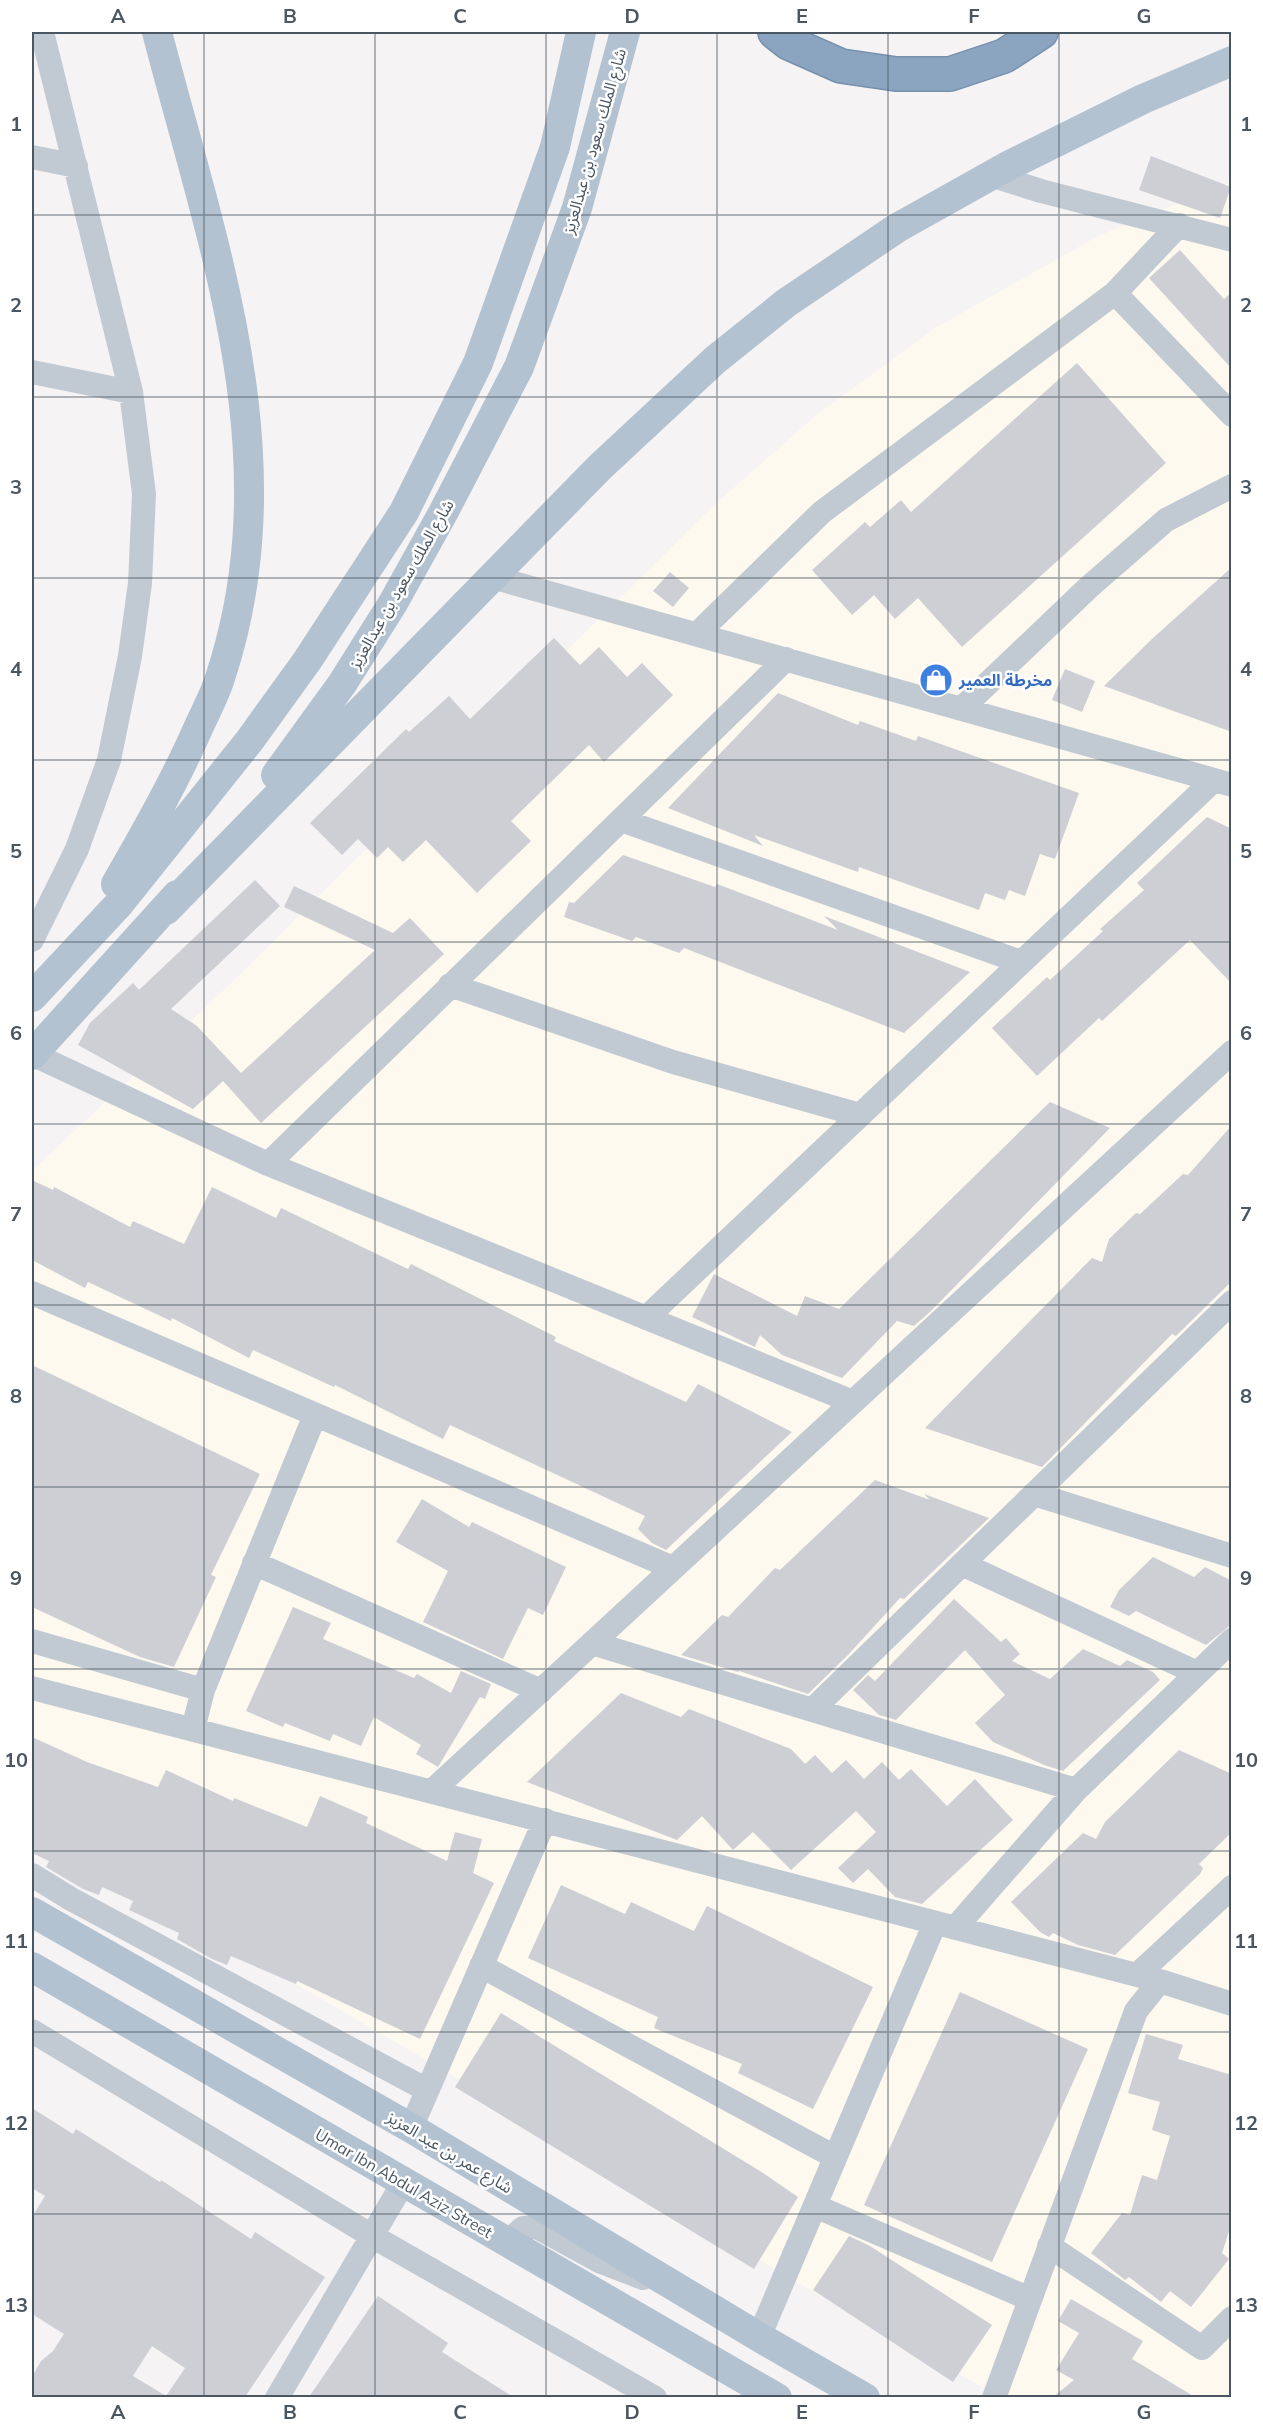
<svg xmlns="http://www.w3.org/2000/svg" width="1263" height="2429" font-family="Mulish,'Noto Sans Arabic',sans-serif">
  <rect width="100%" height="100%" fill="#f5f3f3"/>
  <path fill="#fdf9ef" d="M1231 182V2397H1000L793 2280 445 2071 299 1986 32 1836V1171L227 987 712 507 815 416 935 328 1098 236Z"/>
  <path fill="#cdcfd5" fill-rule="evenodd" d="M1151 156 1231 187 1220 218 1139 190Z
    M1180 250 1224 299 1232 292V369L1149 278Z
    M1077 363 1166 463 962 647 918 598 895 619 874 595 852 615 812 570 865 522 870 527 901 500 911 512Z
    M1232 567V732L1104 686 1152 639Z
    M670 572 689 588 673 607 653 591Z
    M554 638 580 665 599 647 627 677 642 663 673 695 604 762 589 745 511 821 531 841 477 893 426 840 403 862 388 847 377 858 358 839 342 855 310 823 406 729 409 732 449 696 470 719Z
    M1065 669 1095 681 1082 712 1052 700Z
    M778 693 858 725 860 721 916 741 918 736 1079 793 1055 859 1040 854 1025 896 1009 890 1005 900 985 893 979 910 859 867 858 872 754 835 763 846 668 808Z
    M1207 817 1232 829V984L1190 940 1102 1021 1099 1018 1037 1076 992 1028 1047 977 1050 980 1103 931 1100 929 1144 890 1137 883Z
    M623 855 715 887 717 884 838 930 824 916 970 972 904 1033 684 948 679 953 636 937 632 941 564 917 569 902 574 903Z
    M255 880 280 906 171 1009 197 1026 241 1073 375 950 284 907 294 886 393 933 410 918 444 954 261 1123 223 1081 193 1109 78 1045 90 1023 133 983 139 990Z
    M1050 1102 1110 1128 932 1310 914 1326 897 1321 842 1378 782 1355 760 1335 755 1347 692 1317 714 1274 797 1316 805 1296 839 1309Z
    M1232 1125V1281L1176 1336 1172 1334 1042 1467 925 1428 1092 1258 1102 1262 1109 1239 1136 1213 1140 1214 1183 1174 1188 1175Z
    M32 1180 53 1190 54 1187 130 1227 133 1221 184 1244 212 1187 276 1218 281 1208 408 1269 411 1264 556 1337 554 1341 686 1402 698 1384 792 1432 666 1550 652 1543 638 1529 645 1516 450 1425 443 1439 335 1385 334 1387 253 1350 249 1358 172 1318 171 1321 88 1282 85 1288 32 1260Z
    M32 1365 260 1474 211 1575 216 1577 174 1667 140 1657 32 1607Z
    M875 1480 930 1500 924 1494 989 1518 904 1599 900 1598 848 1655 808 1694 739 1671 738 1672 681 1655 722 1615 728 1617 775 1568 780 1570Z
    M422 1499 469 1527 472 1522 566 1567 543 1615 528 1608 503 1659 423 1622 448 1571 396 1542Z
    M1153 1557 1194 1577 1205 1567 1232 1581V1624L1206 1645 1136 1611 1129 1616 1110 1607 1119 1590Z
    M954 1599 1001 1642 1006 1638 1020 1654 1012 1661 1050 1679 1083 1649 1120 1666 1127 1660 1153 1672 1160 1680 1063 1771 1044 1765 993 1742 975 1723 1005 1695 965 1650 896 1720 879 1715 853 1690 868 1675 875 1681Z
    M293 1607 331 1623 323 1639 414 1678 417 1674 451 1693 461 1671 491 1684 485 1699 480 1697 438 1767 416 1754 421 1745 374 1717 361 1746 333 1734 330 1741 285 1723 283 1727 246 1711Z
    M621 1693 681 1717 689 1709 791 1749 805 1764 815 1755 832 1773 846 1760 864 1779 882 1762 899 1780 911 1769 947 1806 975 1779 1013 1820 922 1904 895 1897 868 1869 853 1883 838 1868 876 1832 856 1811 791 1870 753 1832 733 1850 702 1816 677 1840 527 1782Z
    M32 1737 87 1762 158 1787 166 1770 233 1801 234 1798 307 1827 320 1796 368 1817 366 1823 447 1861 455 1832 482 1839 473 1873 494 1883 420 2039 297 1981 296 1984 231 1956 227 1965 212 1959 177 1939 179 1933 129 1910 133 1901 102 1887 99 1895 83 1889 46 1867 49 1861 32 1853Z
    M1179 1750 1232 1774V1832L1199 1864 1203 1868 1200 1874 1115 1955 1078 1945 1053 1933 1049 1937 1040 1932 1011 1902 1083 1833 1096 1839 1105 1822Z
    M561 1885 625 1914 631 1902 694 1931 707 1906 873 1987 813 2109 738 2073 742 2064 654 2028 658 2017 528 1958Z
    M960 1992 1088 2049 992 2262 864 2205Z
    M501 2013 760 2171 798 2197 754 2269 455 2087Z
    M1146 2034 1183 2045 1178 2059 1232 2075V2222L1222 2253 1229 2259 1191 2307 1170 2291 1161 2302 1129 2277 1125 2280 1091 2253 1122 2213 1130 2215 1142 2175 1157 2180 1170 2136 1152 2130 1160 2102 1128 2093Z
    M32 2108 73 2134 76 2129 160 2182 161 2180 251 2239 255 2232 325 2277 245 2397H32V2377L41 2361 53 2351 64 2334 32 2314V2217L45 2196 32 2188ZM152 2346 185 2368 166 2396 133 2376Z
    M849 2236 870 2246 992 2325 953 2382 813 2290Z
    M378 2296 448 2343 442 2352 513 2397H309Z
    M1071 2299 1143 2341 1132 2359 1195 2397H1053L1074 2380 1056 2370 1079 2333 1058 2321Z"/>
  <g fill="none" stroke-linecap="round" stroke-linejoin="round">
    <defs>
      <path id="highway" d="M775 32 789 43 841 66 896 74H950L1004 56 1041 32"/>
    </defs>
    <use href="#highway" stroke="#7690ad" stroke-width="36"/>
    <path stroke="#c1cad2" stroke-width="24" d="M32 157 76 166
      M990 175 1041 191 1232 240
      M1115 293 1232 415
      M32 372 131 392
      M492 577 1232 785
      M697 634 822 512 1115 293 1179 225
      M962 708 1089 587 1166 520 1232 486
      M621 820 1021 962
      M32 940 77 849 109 760 130 656 140 583 144 494 131 392 42 32
      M450 985 673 1062 860 1115
      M32 1054 268 1164 853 1402
      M268 1164 786 659
      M32 1293 673 1568
      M646 1318 1214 780
      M1034 1494 1232 1556
      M254 1563 541 1691
      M962 1564 1197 1673
      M32 1641 203 1690
      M592 1643 1076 1790
      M32 1688 1160 1981 1232 2004
      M812 1710 1232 1302
      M193 1729 203 1690 315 1415
      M432 1791 1232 1052
      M32 1875 71 1899 427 2090
      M955 1928 1076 1790 1232 1640
      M481 1966 835 2157
      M1137 1975 1232 1887
      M32 2031 372 2236 655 2398
      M411 2128 545 1820
      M815 2206 1030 2299
      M507 2242 523 2228 537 2227 599 2261 643 2278
      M1049 2246 1202 2348 1232 2318
      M759 2337 935 1923
      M277 2398 403 2183
      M994 2398 1136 2011 1160 1981"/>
    <path stroke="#b3c2d1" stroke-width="30" d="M276 775 342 684 393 603 443 513 519 367 577 208 625 32
      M116 884C146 832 176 779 200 724 207 709 215 694 220 678 293 457 212 245 157 32
      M166 910 600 467 715 360 786 303 897 228 1006 167 1143 99 1232 61
      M32 997 119 904 250 740 307 661 404 512 478 363 555 147 581 32
      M32 1055 177 895
      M32 1912 411 2128 759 2337 865 2398
      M32 1967 777 2398"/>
    <use href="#highway" stroke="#8ba5c1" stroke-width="33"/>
  </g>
  <path fill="none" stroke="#4a5661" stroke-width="1.5" stroke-opacity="0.55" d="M204 32V2398M375 32V2398M546 32V2398M717 32V2398M888 32V2398M1059 32V2398M32 215H1232M32 397H1232M32 578H1232M32 760H1232M32 942H1232M32 1124H1232M32 1305H1232M32 1487H1232M32 1669H1232M32 1851H1232M32 2032H1232M32 2214H1232"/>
  <defs>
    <symbol id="shop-disc" viewBox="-11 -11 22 22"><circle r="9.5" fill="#3f7fe0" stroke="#fff"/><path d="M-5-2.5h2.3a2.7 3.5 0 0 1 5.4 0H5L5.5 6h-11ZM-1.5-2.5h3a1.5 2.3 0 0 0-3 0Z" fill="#fff"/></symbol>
  </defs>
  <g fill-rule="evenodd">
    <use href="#shop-disc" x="917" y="661" width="38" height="38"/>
  </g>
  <g text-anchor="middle" stroke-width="5" stroke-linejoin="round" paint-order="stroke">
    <g font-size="16" fill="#4a5661" stroke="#fff">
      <text transform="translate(594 141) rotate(-74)" y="6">شارع الملك سعود بن عبدالعزيز</text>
      <text transform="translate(401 584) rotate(-60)" y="6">شارع الملك سعود بن عبدالعزيز</text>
      <text transform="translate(450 2152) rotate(31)" y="6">شارع عمر بن عبد العزيز</text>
      <text transform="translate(404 2183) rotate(30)" y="6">Umar Ibn Abdul Aziz Street</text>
    </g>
    <g font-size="16" font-weight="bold" fill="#366cbe" stroke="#fff" text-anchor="start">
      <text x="959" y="686">مخرطة العمير</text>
    </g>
  </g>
  <rect width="1263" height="2429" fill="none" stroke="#ffffff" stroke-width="66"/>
  <rect x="33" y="33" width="1197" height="2363" fill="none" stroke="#4a5661" stroke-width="2"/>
  <g font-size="20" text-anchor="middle" font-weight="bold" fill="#4a5661">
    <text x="118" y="23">A</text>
    <text x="290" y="23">B</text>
    <text x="460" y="23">C</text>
    <text x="632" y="23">D</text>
    <text x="802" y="23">E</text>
    <text x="974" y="23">F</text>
    <text x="1144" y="23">G</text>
    <text x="16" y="131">1</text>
    <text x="1246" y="131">1</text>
    <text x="16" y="312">2</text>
    <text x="1246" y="312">2</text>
    <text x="16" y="494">3</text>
    <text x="1246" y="494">3</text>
    <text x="16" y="676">4</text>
    <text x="1246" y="676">4</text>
    <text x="16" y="858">5</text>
    <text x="1246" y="858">5</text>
    <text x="16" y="1040">6</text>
    <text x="1246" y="1040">6</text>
    <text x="16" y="1221">7</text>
    <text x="1246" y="1221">7</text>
    <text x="16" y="1403">8</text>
    <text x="1246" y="1403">8</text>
    <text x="16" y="1585">9</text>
    <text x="1246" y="1585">9</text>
    <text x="16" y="1767">10</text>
    <text x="1246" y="1767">10</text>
    <text x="16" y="1948">11</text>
    <text x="1246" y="1948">11</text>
    <text x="16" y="2130">12</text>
    <text x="1246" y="2130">12</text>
    <text x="16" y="2312">13</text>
    <text x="1246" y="2312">13</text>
    <text x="118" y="2419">A</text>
    <text x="290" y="2419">B</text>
    <text x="460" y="2419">C</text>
    <text x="632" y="2419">D</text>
    <text x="802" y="2419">E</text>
    <text x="974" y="2419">F</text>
    <text x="1144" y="2419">G</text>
  </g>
</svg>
